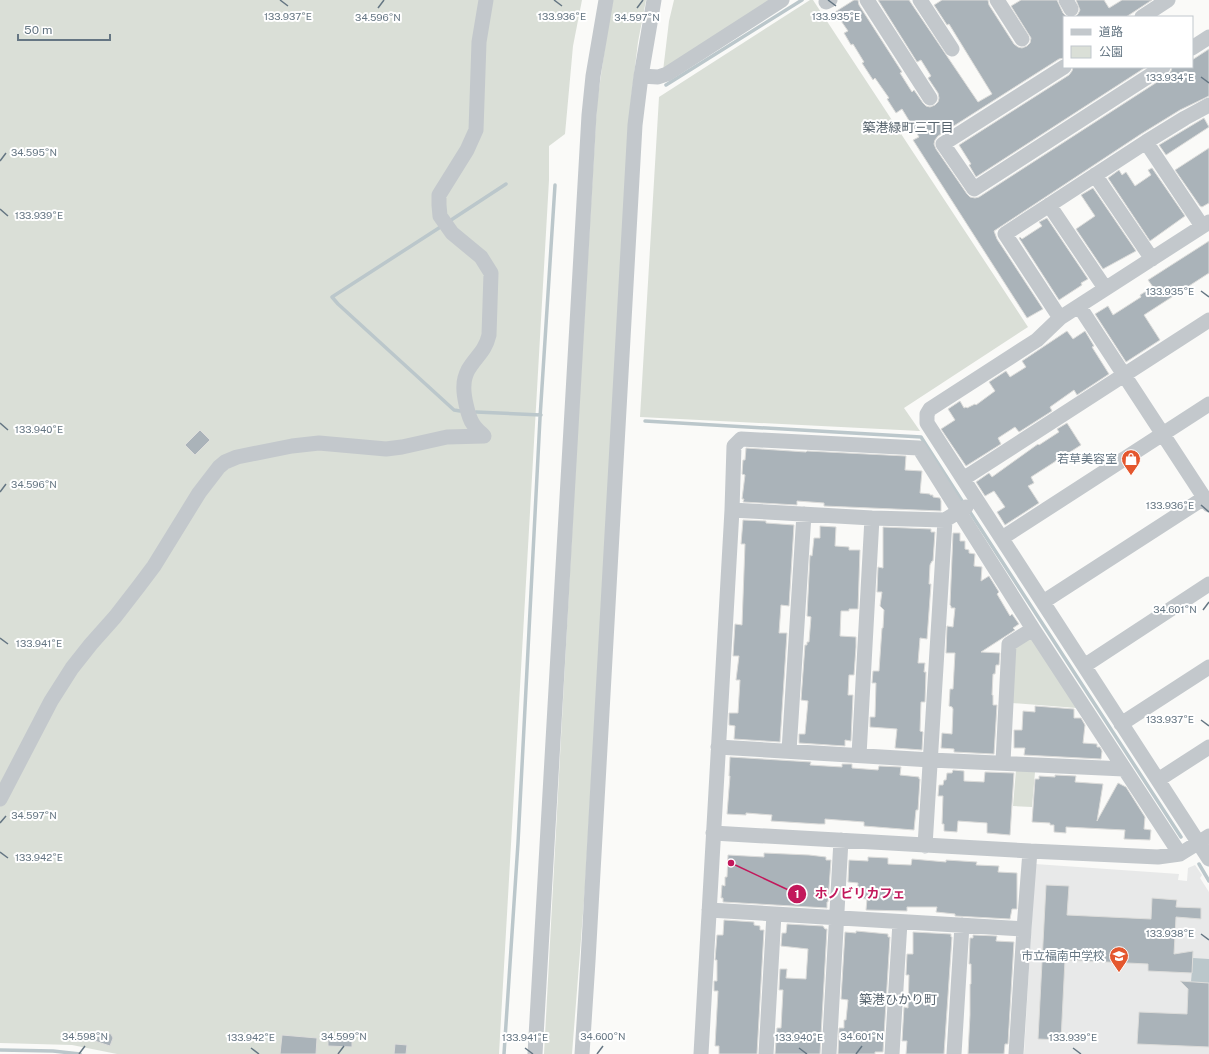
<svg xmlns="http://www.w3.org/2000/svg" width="1209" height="1054" font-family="'Public Sans','Noto Sans JP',sans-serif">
  <rect width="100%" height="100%" fill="#fafaf8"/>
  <path fill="#e8e9e9" d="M1035 864 1179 874 1178 880 1187 881 1188 868 1195 865 1202 875 1200 878 1209 892V1054H1024Z"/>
  <path fill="#dadfd7" d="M0 0H582L573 46 565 134 549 146V180L499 1054H117L72 1045 0 1043Z
    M613 0H646L638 42 631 100 585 888 572 1054H544L577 440 597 103 607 33Z
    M674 0H771L663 71 669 21Z
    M810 0H813L1028 327 904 408 920 431 640 417 659 97Z
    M1027 638 1033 640 1077 708 1012 703 1015 647Z
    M1016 770 1035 772 1032 807 1013 806Z"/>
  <path fill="#bbc7cb" d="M1193 958 1209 959V983L1191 982Z"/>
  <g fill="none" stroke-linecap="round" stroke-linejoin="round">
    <path stroke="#bbc7cb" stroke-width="3.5" d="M666 85 802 0
      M448 222 506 184
      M442 226 332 297 338 304 454 410 460 411
      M476 412 541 415
      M645 421 921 437 964 504
      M968 509 1181 837
      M1199 864 1209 881
      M0 1050 53 1051 80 1054
      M504 1054 518 843 540 418 555 185"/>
  </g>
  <path fill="#aab3b9" stroke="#dcdcda" d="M854 0H858L859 5 902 72 900 73 912 92 914 90 923 103 926 106 930 107 935 105 938 102 939 98 938 93 928 78 931 76 921 60 917 62 878 0H909L978 102 992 94 949 24 947 25 934 5 942 0H988L989 5 1014 44 1018 47 1022 48 1027 46 1030 43 1031 38 1011 6 1021 0H1057L1063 13 1067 17H1064V58L1059 59 938 136 935 140 934 144 936 149 967 194 970 197 975 198 979 197 1168 75 1171 71 1172 67H1192V60L1209 49V96L1180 110 1141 134 994 231 997 239 1043 309 1027 318 913 140 919 137 902 109 896 113 887 99 889 98 875 78 873 80 862 63 864 62 853 44 851 45 844 33 848 31 835 12Z
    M1076 0H1104L1109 8 1122 0H1152L1126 17H1075L1078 14 1080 10Z
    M1073 67H1146L976 177 969 165 971 164 959 145 1069 75 1072 71Z
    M1204 118 1209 127 1166 155 1159 145Z
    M1209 148V203L1202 207 1200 206 1175 170Z
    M1152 168 1185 216 1150 241 1108 178 1119 170 1122 175 1126 172 1135 186 1151 175 1148 170Z
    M1093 188 1136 251 1103 269 1076 229 1095 216 1081 195Z
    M1047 218 1088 279 1081 283 1082 285 1059 300 1019 238 1020 237 1022 239 1042 226 1039 222Z
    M1209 241V273L1144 315 1160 340 1126 362 1095 314 1108 306 1113 315 1141 297 1140 295 1153 287 1148 280Z
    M1067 331 1073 339 1085 331 1094 346 1092 347 1109 374 1077 395 1074 390 1050 407 1052 411 1019 432 1015 427 998 438 1001 444 966 466 941 429 955 420 948 409 960 401 964 408 966 407 967 408 975 404 976 405 995 391 989 382 1006 371 1010 377 1026 367 1022 361Z
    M1067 423 1081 445 1031 477 1034 483 1028 486 1039 503 1005 525 997 512 1005 507 994 491 985 496 976 482 989 473 992 477 1038 444 1039 445 1059 432 1057 429Z
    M200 430 210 440 195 455 185 445Z
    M746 448 806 452 807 451 906 456 905 470 922 471 920 493 930 494V495H933V497L940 498 941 501V511L824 506V503L797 501V505L743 502 744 499H742L745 475 742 474 743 460H745Z
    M743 520 766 521V523L794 525 789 606 781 605 779 633H787L780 742 734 739 735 726 729 725V713H738L740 680H736L739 656H733L735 624 742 625 745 544H741Z
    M820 526 836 527 835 546 849 547V550H860L858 609H849V611H841L840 636 856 637V647L854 675H849L848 695H853L851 741 845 740V746L799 743V734H805L808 701 801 700 805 645H807V642H809L811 617 807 616 810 555 812 556 814 538H820Z
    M883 527 931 529V532H935L933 561H932L930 565 929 584H931L927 639 920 638 918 663H925L924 672H926L925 702H921L920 731 923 732 922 750 895 748 897 729 870 727V717H875L876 683H872L873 671H879L882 628H883L884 610 880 606 882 592H877L878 567 883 568Z
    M953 533H960V541H965V549L969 550V553L975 554 974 566 982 567 981 581 989 576 999 592 997 594 1010 616 1012 614 1019 624 1013 628 1015 630 981 652 1000 653 999 665H996L995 674H993L992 695H993V705H997L994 754 954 752V749L941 748 942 733 952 734 953 709 952 707 949 706 950 689H953L955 653H946L947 626 953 627 955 608H951V606L950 605Z
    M1035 706 1074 709V718H1081L1085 725 1083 743 1097 744V747H1100L1102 751 1101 759 1024 755 1025 748H1014V730H1022L1023 711 1035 712Z
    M730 757 811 762 810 765 842 767V764H852V768L878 770 879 766 901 767 900 775 919 777V779H920L918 810H916L914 830 864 826V822L825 819V824H819L771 821 772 815 746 813V815L727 814 730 776H729Z
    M953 770 964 771V781L984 782 985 772 1014 773 1010 835 987 833V823L958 821 957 832 944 831V824H942L943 796H938L939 785H943L944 780H946L947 773H952Z
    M1055 775 1076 776 1075 782 1103 784 1097 821 1118 783 1126 787 1145 817 1144 829 1151 830 1150 840 1124 839 1125 830 1066 827V833L1054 832V825H1050V823L1032 822 1035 779H1039V776L1055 777Z
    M764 853 809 855 826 857V860H831L828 902H827V908L723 902V898H721L722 885 725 886V877H727L728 855 764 857Z
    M868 857 888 858V864L911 865 912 859 946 862V860L977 862 976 865 999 866 998 872 1017 873V909H1012L1010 919 955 916V914L936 912 937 907H907V911L866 910 867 899 857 898 858 883 848 882 849 860 868 861Z
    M1046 885 1069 886 1067 915 1151 919 1152 898 1177 900 1176 907 1201 908V919L1176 917 1174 954 1193 951 1192 973 1148 971V964L1065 960 1061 1040 1038 1039Z
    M724 920 754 922V925L760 926V930H764L757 1054H719V1046H715L718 991H714V981H717V960H715L717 935H723Z
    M787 924 823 926 825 929H827L820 1054H775L777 1028H781L783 990H779L780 969H787L786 978 806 979 808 949 781 946 782 933H786Z
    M856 931 888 934V937H890L883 1052H875V1054H838L839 1028H844V1020H846L848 1000 841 999 845 932 856 933Z
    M913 932 951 934V937H952L944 1054H906L907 1041H902L904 1007 908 1008 909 975H906L907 954H913Z
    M973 935 997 936 996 941 1014 942 1008 1044H1005L1004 1054H968L970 1015V984H971V964H969L970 938H973Z
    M1180 981 1209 983V1047L1137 1044 1139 1012 1187 1014 1188 989Z
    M99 1031 111 1034 113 1038 110 1046 95 1041Z
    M282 1035 317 1038 316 1054H280Z
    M328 1036 352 1037V1047L328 1046Z
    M395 1044 407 1045 406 1054H394Z"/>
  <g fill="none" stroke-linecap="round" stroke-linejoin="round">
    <path stroke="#c3c8cc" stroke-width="15" d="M867 0 930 98
      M920 0 952 49
      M997 0 1022 39
      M1066 0 1071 9
      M826 2 830 0
      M1142 17 1168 0
      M1192 48 1209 37
      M1064 67 943 144 974 189 1163 67
      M641 76 658 77 667 74 782 0
      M1146 142 1202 226
      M1095 175 1152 259
      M1049 205 1105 288
      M1209 222 1060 318 1037 340 930 409 927 414V423L1209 859
      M1079 306 1209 505
      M1060 318 1005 234 1146 142 1185 118 1209 105
      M963 479 1209 320
      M732 510 872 518 945 520
      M1002 538 1209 404
      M1043 602 1204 498
      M1084 666 1209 584
      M1121 724 1209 667
      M718 747 931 760 1124 769
      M789 751 804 514
      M859 755 872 518
      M1003 762 1009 644 1033 629
      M1158 780 1209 747
      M0 799 51 701 72 668 91 644 115 617 139 586 154 566 199 493 219 467 225 462 237 457 292 446 319 443 386 449 402 447 447 437 484 436C480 432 476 429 473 424 468 417 463 394 464 385 464 380 466 374 468 370 476 356 485 352 489 335L491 273 481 257 452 233 440 216 439 205V195L467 150 476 130 479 42 486 0
      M713 833 1030 851 1158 857 1180 854 1209 836
      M925 846 945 520 966 507
      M709 910 1024 929
      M535 1054 589 115 593 76 606 0
      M582 1054 588 961 635 125 641 76 654 0
      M701 1054 732 510 734 446 741 439 919 448 1033 629 1180 854
      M766 1054 774 914
      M829 1054 841 840
      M892 1054 900 922
      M954 1054 962 925
      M1016 1054 1024 929 1030 851"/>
  </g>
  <path fill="none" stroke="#657683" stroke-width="1.5" d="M280 0 288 6M554 0 562 6M828 0 836 6M378 8 384 0M637 8 643 0M1201 77 1209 83M0 161 6 153M0 209 8 216M1201 291 1209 297M0 423 8 430M0 492 6 484M1201 505 1209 512M1203 610 1209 602M0 638 8 644M1201 720 1209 726M0 823 6 816M0 852 8 858M1201 934 1209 940M251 1048 259 1054M525 1048 533 1054M799 1048 807 1054M1073 1048 1081 1054M79 1054 85 1046M338 1054 344 1046M597 1054 603 1046M856 1054 862 1046"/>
  <defs>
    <symbol id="shop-pin" viewBox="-11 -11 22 30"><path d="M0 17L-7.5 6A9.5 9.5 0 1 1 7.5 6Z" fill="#e4572e" stroke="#fff"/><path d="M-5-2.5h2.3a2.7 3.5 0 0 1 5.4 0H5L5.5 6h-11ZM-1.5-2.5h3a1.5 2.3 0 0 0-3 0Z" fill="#fff"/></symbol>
    <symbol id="school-pin" viewBox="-11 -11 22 30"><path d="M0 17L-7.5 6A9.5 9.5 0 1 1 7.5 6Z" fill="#e4572e" stroke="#fff"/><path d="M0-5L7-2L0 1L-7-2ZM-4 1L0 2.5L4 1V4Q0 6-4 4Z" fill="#fff"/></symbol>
  </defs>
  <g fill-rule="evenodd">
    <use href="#shop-pin" x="1120" y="448" width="22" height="30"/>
    <use href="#school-pin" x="1108" y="945" width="22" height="30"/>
  </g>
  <g text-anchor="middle" stroke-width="4" stroke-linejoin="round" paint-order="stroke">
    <g font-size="12" fill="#657683" stroke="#fff" text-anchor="end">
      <text x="1117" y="463">若草美容室</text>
      <text x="1105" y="960">市立福南中学校</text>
    </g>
    <g font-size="13" fill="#57646e" stroke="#fff">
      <text x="908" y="132">築港緑町三丁目</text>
      <text x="898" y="1004">築港ひかり町</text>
    </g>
  </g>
  <g font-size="10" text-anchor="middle" fill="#657683" stroke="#fff" stroke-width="4" stroke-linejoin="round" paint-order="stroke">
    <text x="288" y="20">133.937°E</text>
    <text x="562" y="20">133.936°E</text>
    <text x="836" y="20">133.935°E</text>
    <text x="378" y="21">34.596°N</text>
    <text x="637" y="21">34.597°N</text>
    <text x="1170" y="81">133.934°E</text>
    <text x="34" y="156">34.595°N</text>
    <text x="39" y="219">133.939°E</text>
    <text x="1170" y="295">133.935°E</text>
    <text x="39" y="433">133.940°E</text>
    <text x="34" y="488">34.596°N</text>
    <text x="1170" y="509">133.936°E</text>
    <text x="1175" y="613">34.601°N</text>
    <text x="39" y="647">133.941°E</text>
    <text x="1170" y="723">133.937°E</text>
    <text x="34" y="819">34.597°N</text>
    <text x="39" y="861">133.942°E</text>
    <text x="1170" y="937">133.938°E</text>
    <text x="85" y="1040">34.598°N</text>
    <text x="344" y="1040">34.599°N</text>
    <text x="603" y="1040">34.600°N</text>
    <text x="862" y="1040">34.601°N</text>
    <text x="251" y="1041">133.942°E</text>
    <text x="525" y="1041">133.941°E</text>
    <text x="799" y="1041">133.940°E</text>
    <text x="1073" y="1041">133.939°E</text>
  </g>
  <path fill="none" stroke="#c2185b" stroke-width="1.5" d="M731 863L797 894"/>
  <g fill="#c2185b" stroke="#fff" stroke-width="1.5">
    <circle cx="731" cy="863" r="4"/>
    <circle cx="797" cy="894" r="10"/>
  </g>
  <g font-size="12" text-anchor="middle" font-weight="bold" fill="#fff">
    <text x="797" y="898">1</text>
  </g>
  <g font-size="13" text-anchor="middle" font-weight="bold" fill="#c2185b" stroke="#fff" stroke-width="4" stroke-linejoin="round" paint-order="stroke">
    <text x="860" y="898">ホノビリカフェ</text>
  </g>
  <rect x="1063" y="16" width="130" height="52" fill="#ffffff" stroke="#c1c8cd"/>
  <rect x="1071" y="29" width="20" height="6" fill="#c3c8cc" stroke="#c1c8cd"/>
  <text x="1099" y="36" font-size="12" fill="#657683">道路</text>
  <rect x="1071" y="46" width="20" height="12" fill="#dadfd7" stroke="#c1c8cd"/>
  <text x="1099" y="56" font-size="12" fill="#657683">公園</text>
  <path d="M18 34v6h92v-6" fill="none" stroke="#657683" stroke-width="2"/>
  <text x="24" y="34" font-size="12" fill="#657683" stroke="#ffffff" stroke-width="3" paint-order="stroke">50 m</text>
</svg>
